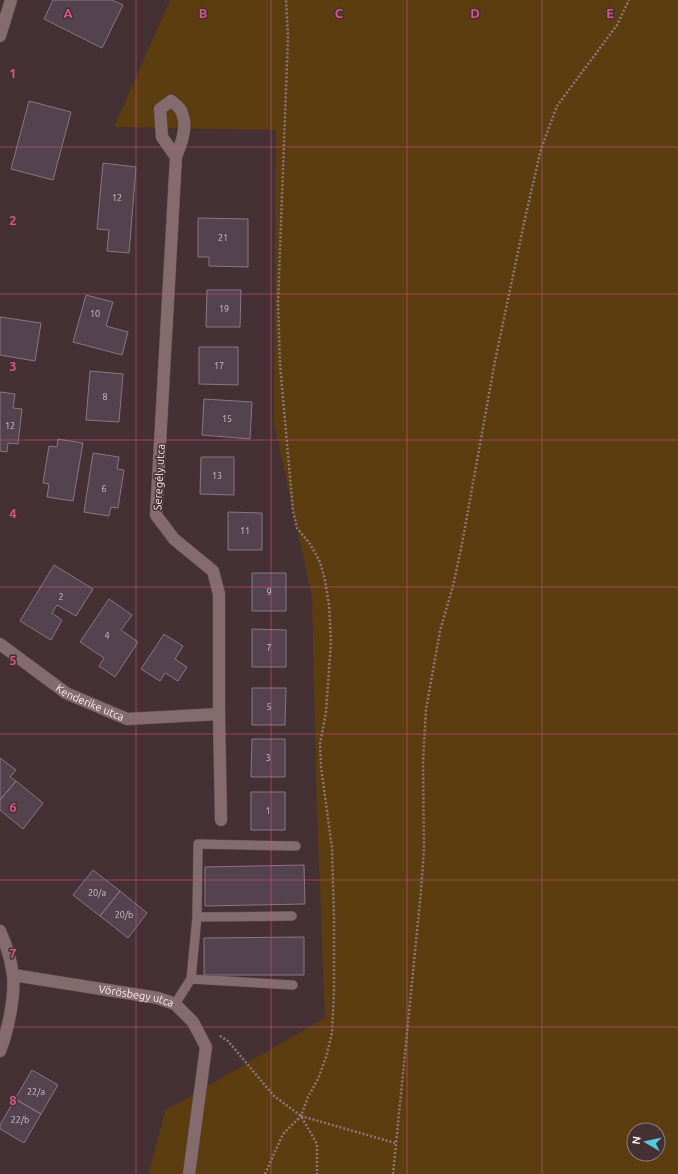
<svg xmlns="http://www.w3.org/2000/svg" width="678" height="1174" font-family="Ubuntu,sans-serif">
  <rect width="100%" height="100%" fill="#453033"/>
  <path fill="#5c3d10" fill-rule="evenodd" d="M170 0H678V1174H148L166 1110 325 1018 317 812 312 597 274 423 276 130 114 127ZM634 1130H658V1154H634Z"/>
  <path fill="#55424f" stroke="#8a7684" d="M53 0H112L123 5 102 48 44 19Z
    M29 101 71 112 53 180 11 169Z
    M103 163 136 167 129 253 107 251 109 230 97 229Z
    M198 218 248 219V267L209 266V257H198Z
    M207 290H241L240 327H206Z
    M86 295 113 302 106 326 128 332 122 355 73 342Z
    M0 317 41 323 35 361 0 355Z
    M199 347H238V385L199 384Z
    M90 371 123 374 119 422 86 420Z
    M0 392 15 394 13 408 22 409 18 444 8 443 7 452 0 451Z
    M204 399 252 402 250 439 202 435Z
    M58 439 83 443 73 501 47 497 49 484 43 483 49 446 57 447Z
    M93 453 119 457 117 469 124 470 118 508 111 507 109 516 84 512Z
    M201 457H234V495L200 494Z
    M228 512 262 513V550H228Z
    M54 565 93 589 76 616 57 605 52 613 62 620 51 640 20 621Z
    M252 573H286V611H252Z
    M109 599 132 615 121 630 138 642 115 677 99 666 104 658 80 642Z
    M252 629 286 630V667H252Z
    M164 634 183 646 175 659 187 667 178 681 165 673 160 681 141 669Z
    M252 688H286L285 725H252Z
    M252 739H285V777H251Z
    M0 758 16 770 10 777 16 781 0 800Z
    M16 781 43 803 23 829 0 810V800Z
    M251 792H285V830H251Z
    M304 865 305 904 205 906V867Z
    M93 870 120 891 100 916 73 895Z
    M120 891 147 913 128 938 100 916Z
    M304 937V975H204V938Z
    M32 1070 58 1085 41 1114 15 1099Z
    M15 1099 41 1114 24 1143 0 1129V1125Z"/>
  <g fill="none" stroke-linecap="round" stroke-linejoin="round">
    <defs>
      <path id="lane" d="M197 917 292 916
        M191 979 293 985
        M175 1004 191 979 197 917 198 844 296 846"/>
      <g id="street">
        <path d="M0 36 11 0"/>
        <path d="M176 157 162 137 160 109 171 101C175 104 181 108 182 113 188 127 181 144 176 157L156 515 174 539 213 571 219 594V714L221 820"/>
        <path id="s1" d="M0 644 66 693 127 719 219 714"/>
        <path d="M0 931C6 944 11 960 13 975 15 997 8 1031 0 1051"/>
        <path id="s2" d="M13 975 158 998 175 1004 193 1022 206 1047 189 1174"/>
      </g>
    </defs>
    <use href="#lane" stroke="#614e52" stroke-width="10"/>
    <use href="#street" stroke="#614e52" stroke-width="13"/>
    <path stroke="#8b787b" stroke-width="2.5" stroke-dasharray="2 2" stroke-linecap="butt" d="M220 1036 228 1041 274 1096 301 1116 317 1144V1174
      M301 1116 395 1143
      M265 1174 283 1134 301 1116 308 1097 318 1079 326 1057 332 1033 334 991V918L332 848 321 767 320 744 326 712 331 641 329 605 325 580 320 562 310 544 297 528 293 511 280 364 278 303 288 36 286 0
      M393 1174 421 891 424 849 423 762 426 709 440 631 453 586 462 544 495 361 526 214 541 149 557 106 617 25 629 0"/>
    <use href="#lane" stroke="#846b6e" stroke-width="9"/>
    <use href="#street" stroke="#846b6e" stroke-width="12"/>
  </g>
  <path fill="none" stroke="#d35787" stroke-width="1" stroke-opacity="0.55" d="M136 0V1174M271 0V1174M407 0V1174M542 0V1174M0 147H678M0 294H678M0 440H678M0 587H678M0 734H678M0 880H678M0 1027H678"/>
  <g text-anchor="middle" stroke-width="3" stroke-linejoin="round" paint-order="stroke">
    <g font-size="9" fill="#d1c1c6">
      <text x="117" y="201">12</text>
      <text x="223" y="241">21</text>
      <text x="224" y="312">19</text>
      <text x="95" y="317">10</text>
      <text x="219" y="369">17</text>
      <text x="105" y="400">8</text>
      <text x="227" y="422">15</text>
      <text x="10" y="429">12</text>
      <text x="217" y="479">13</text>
      <text x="104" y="492">6</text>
      <text x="245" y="534">11</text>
      <text x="269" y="595">9</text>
      <text x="61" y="600">2</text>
      <text x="107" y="639">4</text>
      <text x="269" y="651">7</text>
      <text x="269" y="710">5</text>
      <text x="268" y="761">3</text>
      <text x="268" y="814">1</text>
      <text x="97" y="896">20/a</text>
      <text x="124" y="918">20/b</text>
      <text x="36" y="1095">22/a</text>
      <text x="20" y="1123">22/b</text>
    </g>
    <g font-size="11" fill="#faebed" stroke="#453033">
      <text transform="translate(159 477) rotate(-87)" y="4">Seregély utca</text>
      <text dy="4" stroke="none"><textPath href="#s1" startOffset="108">Kenderike utca</textPath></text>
      <text dy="4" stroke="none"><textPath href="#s2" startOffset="125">Vörösbegy utca</textPath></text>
    </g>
  </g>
  <g font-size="13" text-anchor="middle" font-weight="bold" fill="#d35787" stroke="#453033" stroke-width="3" stroke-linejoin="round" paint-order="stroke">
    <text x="68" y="18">A</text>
    <text x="203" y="18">B</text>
    <text x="339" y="18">C</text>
    <text x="475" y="18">D</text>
    <text x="610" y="18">E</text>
    <text x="13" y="78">1</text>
    <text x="13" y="225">2</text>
    <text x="13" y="371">3</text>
    <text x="13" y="518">4</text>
    <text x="13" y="665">5</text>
    <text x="13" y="812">6</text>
    <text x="13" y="958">7</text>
    <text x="13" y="1105">8</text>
  </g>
  <g transform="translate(646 1142) rotate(279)"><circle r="19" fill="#453033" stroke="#8d7b7d"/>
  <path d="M0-3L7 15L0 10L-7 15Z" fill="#56c9e0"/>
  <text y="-6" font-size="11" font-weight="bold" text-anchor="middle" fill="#faebed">N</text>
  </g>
</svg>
